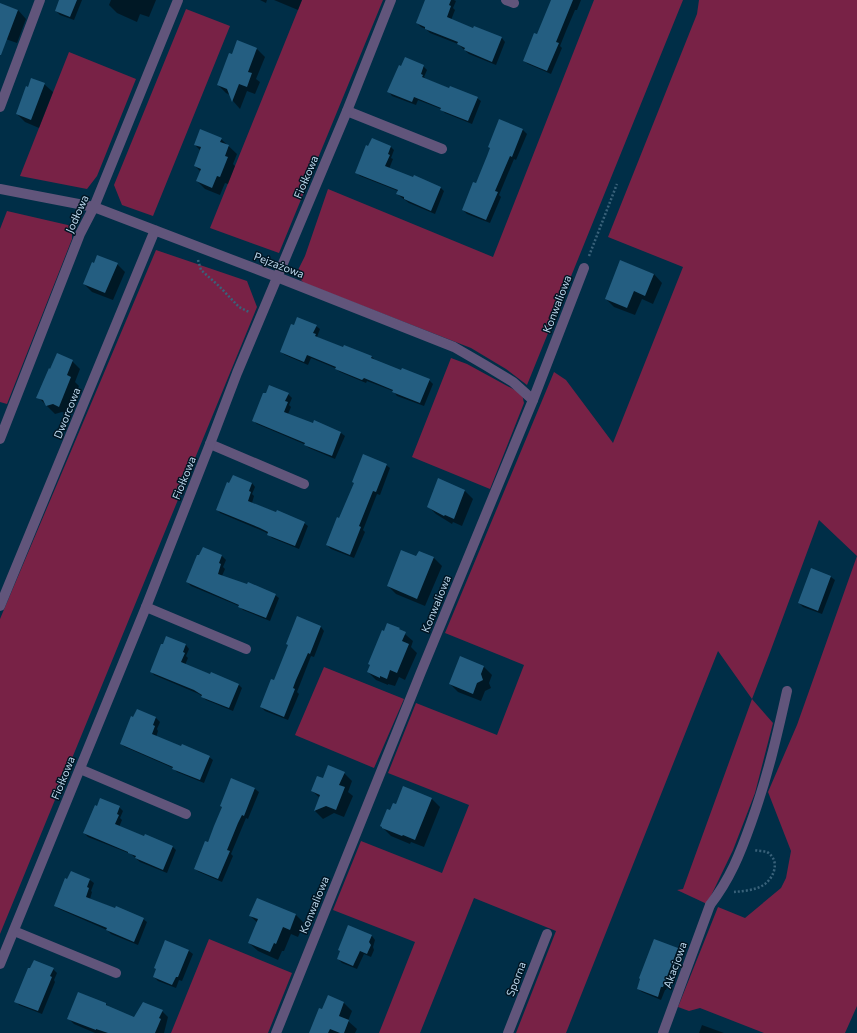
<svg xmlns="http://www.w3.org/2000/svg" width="857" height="1033" font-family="Commissioner,sans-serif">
  <rect width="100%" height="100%" fill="#002e47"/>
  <path fill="#782246" d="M302 0H383L279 253 210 228Z
    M594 0H683L527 385 506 369 471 348 304 283 300 279 298 270 305 256 328 189 493 257Z
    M699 0H857V1006L845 1033H764L700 1008 689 1011 678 1007 718 907 745 918 781 888 786 878 791 851 768 792 797 725 857 556 819 520 769 655 752 699 773 723 755 793 733 850 707 904 677 890 683 889 752 699 718 651 566 1033H516L556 931 474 898 420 1033H379L415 942 333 910 361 841 442 873 469 805 388 773 416 703 497 735 524 665 445 633 554 372 566 380 613 443 683 267 608 237 697 14Z
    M186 9 230 26 153 216 122 205 114 185Z
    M69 52 136 79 97 176 87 189 20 176Z
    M7 211 72 226V239L7 404 0 402V229Z
    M156 250 247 281 257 307 0 934V619Z
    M451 358 467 364 522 394 524 403 490 489 412 457Z
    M324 667 404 699 374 768 295 735Z
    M209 939 292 973 268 1033H171Z"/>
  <path fill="#0007" d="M60 0H82L74 20 60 15 56 11Z
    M111 0H156L149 17 140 14 137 22 117 13 109 5Z
    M260 0H267L266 3Z
    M274 0H302L298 10Z
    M427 0H454L456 1 453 8 455 10 451 20 474 29 475 27 502 38 505 42 496 65 469 54 458 44 430 33 426 29 421 27 417 23Z
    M552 0H581L577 10H575L566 31 560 46 562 48 551 74 528 64 524 61 537 35Z
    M0 4 18 10 26 19 17 43 0 37Z
    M257 49 265 57 256 79 260 82 255 94 247 91 240 109 233 101 230 95 226 93 218 85Z
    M423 66 427 70 424 77 426 79 450 89 477 98 481 101 472 124 445 113 441 109 418 100 416 105 392 96 389 92 402 67Z
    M44 84 53 92 39 128 25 122 17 114 29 88Z
    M500 120 523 130 527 134 516 160 514 159 499 195 501 197 490 223 467 214 463 210 476 184 488 157Z
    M221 139 237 154 233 164 235 166 228 184 225 183 220 195 205 189 197 181 201 172 195 166 201 151 195 145Z
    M391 147 394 150 391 158 393 159 389 169 441 188 444 191 435 214 409 203 397 194 398 191 360 176 356 172Z
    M621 261 654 274 662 283 653 304 642 299 635 315 614 307 606 299Z
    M94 264H117L125 272 113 300 92 292 84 284Z
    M316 326 320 329 317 337 344 348 345 346 372 357 376 361 401 371 429 380 433 384 424 406 397 396 393 391 367 381 366 383 340 372 335 368 311 358 308 365 285 355 281 352Z
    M72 361 80 369 75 382 79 386 67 414 62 412 55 414 38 397 51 370Z
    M288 394 292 398 289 405 291 407 288 414 313 424 314 422 341 433 345 436 335 459 309 448 304 444 257 424 253 420Z
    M386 465 390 468 380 495 377 494 363 530 365 532 354 558 331 549 327 545 340 520Z
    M439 480 465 491 473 499 462 526 453 522 452 524 436 514 428 506Z
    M252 483 255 487 252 494 254 496 252 503 304 523 308 526 299 549 272 538 268 534 265 532 220 513 217 509Z
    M203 549 222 556 226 560 223 567 225 569 222 576 275 595 279 598 270 621 243 610 239 606 191 586 187 582Z
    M419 552 434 558 442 566 425 606 396 594 388 586 417 558Z
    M812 570 831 577 835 580 822 614 803 607 799 603Z
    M298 617 321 627 324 631 314 657 311 656 297 692 299 694 288 720 265 711 261 707 274 681 289 646Z
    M399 629 413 641 411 647 417 653 405 680 399 677 395 686 388 684V685L376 680 368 672Z
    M186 645 189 649 186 656 188 658 185 665 239 685 242 688 233 711 206 700 199 694 154 675 151 671 164 646Z
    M484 667 492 675 489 683 491 688 485 691 481 701 458 692 450 684Z
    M137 710 156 718 160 722 157 729 158 731 156 737 209 757 213 760 204 783 177 772 173 768 125 747 121 744Z
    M344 773 352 781 348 792 353 796 344 817 334 813 323 819 315 811 320 798 312 791 323 780Z
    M232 779 255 789 259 792 248 819 246 818 231 854 233 856 222 882 199 872 195 869 215 827Z
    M404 788 432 799 440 807 424 847 411 842 410 844 391 836 383 828 391 811 396 806Z
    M119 807 123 811 120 818 122 820 119 827 173 847 176 850 167 873 140 862 131 854 88 837 84 833 97 808Z
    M90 880 94 883 91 891 92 892 90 899 143 919 147 922 138 945 111 934 107 930 59 909 55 906Z
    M296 915 304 923 298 937 291 934 284 951H282L278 960 258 951 249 943 258 923 250 916Z
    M348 926 372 936 375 940 373 947 374 950 371 957 364 954 357 969 342 963 338 959Z
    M166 941 189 951 193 954 182 981 179 980 176 988 158 981 154 977Z
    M677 949 681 953 666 990H665L661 1000 642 992 638 989Z
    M53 969 57 973 54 980 55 982 42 1014 19 1005 16 1001Z
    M328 997 344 1003 352 1011 348 1021 357 1029 355 1033H314Z
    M106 1004 109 1007 135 1018 162 1011 168 1017 164 1033H95L74 1024 68 1018Z
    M702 1025 724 1033H699Z"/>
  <path fill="#245e81" d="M59 0H77L70 17 55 11Z
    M425 0H451L449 5 451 6 447 17 473 28 474 26 502 37 492 62 464 50 465 48 457 44 458 42 425 29V27L416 23Z
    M551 0H573L556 42 559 43 547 71 523 61 534 33 537 34Z
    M0 3 18 10 1 55H0Z
    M237 40 257 48 248 72 252 73 247 87 239 84 232 102 227 89 217 85 229 53 232 54Z
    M405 57 424 65 421 74 423 75 422 77 449 88 450 86 478 97 468 121 440 110 441 108 414 97 412 102 387 92 399 65 401 66Z
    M31 78 45 83 31 120 16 114 26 86 28 87Z
    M499 119 523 129 512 157 510 156 495 191 498 192 486 220 462 210 473 182 476 183 487 156 490 148 488 147Z
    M200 129 222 138 220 142 229 145 225 156 228 157 220 177 217 176 212 188 196 181 201 169 194 166 201 147 194 145Z
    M372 138 391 146 388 154 390 155 385 166 413 177 414 175 441 187 431 211 404 199V197L396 194 398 190 355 173 366 145 368 146Z
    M97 255 118 263 105 293 83 284 92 262 94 263Z
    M620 260 654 274 645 296 634 291 627 308 605 299Z
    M297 317 317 325 313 333 316 334 315 336 343 347 344 345 372 356 371 358 401 370 402 368 430 379 420 403 392 392 393 390 364 378 362 380 335 369 336 367 307 355 304 362 280 352 291 324 294 325Z
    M57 353 73 360 67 375 71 377 59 407 53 404 46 406 43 400 36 398 49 368 50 369Z
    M269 385 289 393 285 401 288 402 284 412 313 423 314 420 341 432 332 456 304 445 305 443 252 421 263 393H266Z
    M363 454 387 464 376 492 373 491 359 526 361 527 350 555 326 545 337 517 339 518 354 483 352 482Z
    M233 475 252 483 249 491 251 492 248 501 276 512 277 510 305 522 295 546 267 535 268 532 260 528 216 510 227 482 229 483Z
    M438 478 465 490 454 519 445 515 444 516 427 507Z
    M203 547 222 555 219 563 221 564 218 574 247 584 248 582 276 594 266 618 238 607 239 605 186 582 197 555H199Z
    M401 550 416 556 419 551 434 557 417 599 387 586Z
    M811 568 831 576 818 611 798 603Z
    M297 616 321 626 310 654 308 653 296 680 293 688 295 689 284 717 260 707 271 679 274 680 288 645 286 644Z
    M387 623 400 628 399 629 406 632 402 641 409 644 397 673 390 670 387 679 380 676V678L367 672 370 665 368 664 382 630 384 631Z
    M166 636 186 644 183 652 185 653 181 662 210 674 211 672 239 684 229 708 201 697 202 695 194 690 150 672 161 644H163Z
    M460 656 484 666 481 674 483 680 477 683 473 694 449 684Z
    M137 709 156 717 153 725 155 726 152 734 181 746 182 744 210 756 200 780 172 769 173 767 120 744 131 716 133 717Z
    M328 765 345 772 339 785 345 787 336 810 326 806 314 811 320 795 311 791 317 776 323 778Z
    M231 778 255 788 244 816 242 815 238 823 227 850 230 851 218 879 194 869 205 841 208 842 214 826 222 807 220 806Z
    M403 786 432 798 415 840 403 835 402 836 382 828V827L380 826 387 809 390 810 393 803 396 804Z
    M100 798 120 806 117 814 119 815 115 824 144 836 145 834 173 846 163 870 135 858 136 856 128 853V852L83 833 95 805 97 806Z
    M71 871 90 879 87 887 89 888 86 897 115 908 116 906 144 918 134 942 106 930 107 928 54 906 65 878 67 879Z
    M257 898 296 914 290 930 283 927 276 944 274 943 270 952 248 943 258 919 249 916Z
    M348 925 372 935 369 942 371 945 367 954 360 951 353 966 337 959 340 951 338 950Z
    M654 939 678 948 663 987H661L658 997 637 989 640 979 639 978Z
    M165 940 189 950 178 977H176L172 985 153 977 156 969 154 968Z
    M34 960 54 968 50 976 52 977 38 1011 14 1002 28 968H30Z
    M78 992 106 1003V1005L134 1017 143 1002 163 1010 159 1018 161 1019 155 1033H108L96 1029V1030L67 1019Z
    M328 995 344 1002 339 1016 349 1020 344 1033H340L330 1029 328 1033H309L319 1008 322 1009Z"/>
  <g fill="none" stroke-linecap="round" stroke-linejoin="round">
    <path stroke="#39627a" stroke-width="2.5" stroke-dasharray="2 2" stroke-linecap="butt" d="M589 256 617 184
      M198 260 201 270 219 286 239 307 249 312
      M734 892C744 891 757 890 765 884 775 876 780 860 767 852 763 851 758 851 754 850"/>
    <path stroke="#61557b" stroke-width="10" d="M506 0 514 3
      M0 107 40 0
      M347 111 442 149
      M277 277 454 347 485 365 513 382 533 400
      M210 444 304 484
      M146 607 246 649
      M80 769 186 814
      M710 905C730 879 740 854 751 823 767 779 777 736 787 691
      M14 931 116 973"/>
    <path stroke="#61557b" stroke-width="10" d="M0 189 94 207 277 277
      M0 439 80 234 94 207 178 0
      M0 606 155 230
      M0 964 146 607 210 444 237 373 347 111 391 0
      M276 1033 421 672 533 400 584 268
      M508 1033 547 934
      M663 1033 710 905"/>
  </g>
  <g text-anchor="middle" stroke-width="3" stroke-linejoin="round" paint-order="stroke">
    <g font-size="11" fill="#bdd9ee" stroke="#001523">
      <text transform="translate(306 177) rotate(-67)" y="4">Fiołkowa</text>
      <text transform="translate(77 214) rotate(-66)" y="4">Jodłowa</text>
      <text transform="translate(279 265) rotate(21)" y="4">Pejzażowa</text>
      <text transform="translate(557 304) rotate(-69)" y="4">Konwaliowa</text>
      <text transform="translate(67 413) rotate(-68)" y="4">Dworcowa</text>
      <text transform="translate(184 478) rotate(-68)" y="4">Fiołkowa</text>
      <text transform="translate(436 604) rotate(-68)" y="4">Konwaliowa</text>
      <text transform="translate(63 778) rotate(-68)" y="4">Fiołkowa</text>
      <text transform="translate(314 905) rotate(-68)" y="4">Konwaliowa</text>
      <text transform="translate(675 965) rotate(-70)" y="4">Akacjowa</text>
      <text transform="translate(516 979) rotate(-69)" y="4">Sporna</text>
    </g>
  </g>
</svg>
